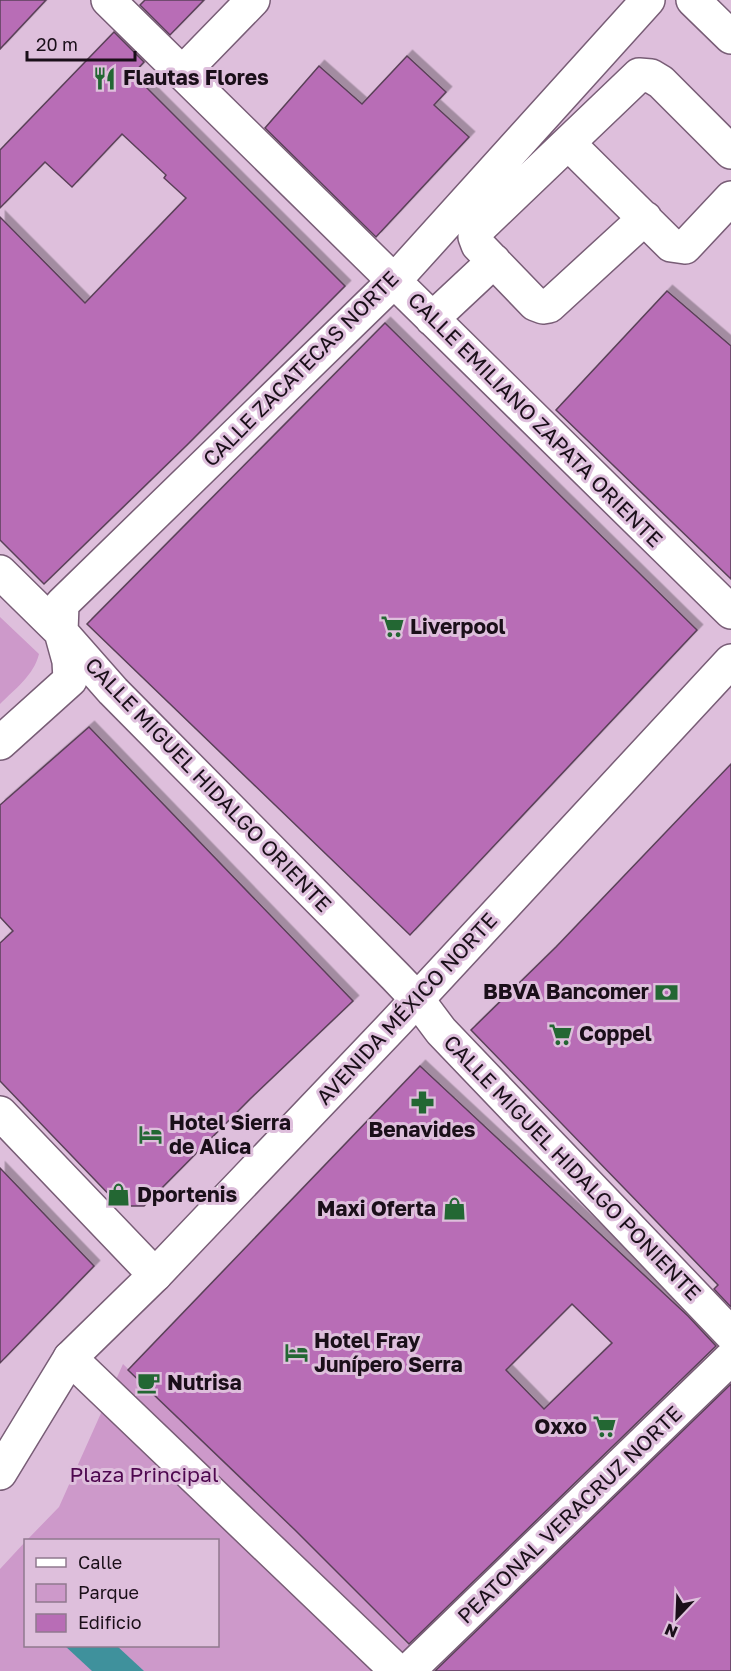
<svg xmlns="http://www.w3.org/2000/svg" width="731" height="1671" font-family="'Golos Text',sans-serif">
  <defs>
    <filter id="shadow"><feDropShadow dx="5.5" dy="-5.5" stdDeviation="0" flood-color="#0004"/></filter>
  </defs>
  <rect width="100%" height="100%" fill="#debfdc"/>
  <path fill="#cd99ca" d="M0 617 39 654C34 675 15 689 0 704Z
    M123 1364 295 1530 434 1671H0V1569L25 1542 26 1646H218V1540H27L59 1507Z"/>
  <path fill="#3f919c" d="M65 1646H117L144 1671H92Z"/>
  <path fill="#b86db6" stroke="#5a4058" stroke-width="1.5" fill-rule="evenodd" filter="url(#shadow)" d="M0 0H46L0 49Z
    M145 0H204L170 35 140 5Z
    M114 32 144 62 133 74 345 286 187 445 44 584 0 540V217L85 303 186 198 164 178 166 175 122 134 72 187 45 162 0 208V150Z
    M407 56 446 92 434 105 469 137 376 237 265 128 319 66 362 104Z
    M667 291 731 346V579L556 410Z
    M385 323 697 630 410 935 87 624Z
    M89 727 353 1001 250 1099 144 1206H120L0 1081V943L13 931 0 917V805Z
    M731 764V1307L714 1289 718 1285 471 1030 556 947Z
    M420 1066 688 1316 716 1346 409 1644 295 1530 128 1370ZM572 1304 612 1343 544 1409 506 1370Z
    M0 1168 94 1266 0 1363Z
    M731 1384V1671H435Z"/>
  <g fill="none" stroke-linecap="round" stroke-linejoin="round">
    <defs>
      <path id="minor" d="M108 0 731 612
        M693 0 731 37
        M182 73 253 0
        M569 144 671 245 685 247 731 198
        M645 218 549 306 543 307 535 304 478 245 475 237 477 230 639 75 651 76 661 82 731 152
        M432 319 494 261
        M0 572 61 632 113 691 395 976 417 999 441 1031 731 1334
        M0 743 70 680 69 661 61 632 62 604 394 281 648 0
        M0 1113 155 1275
        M70 1358 397 1671
        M408 1671 731 1358"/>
      <path id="major" d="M0 1473 70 1358 155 1275 398 1020 731 661"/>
    </defs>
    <use href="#minor" stroke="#785d76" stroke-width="36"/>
    <use href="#major" stroke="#785d76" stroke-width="36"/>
    <use href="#minor" stroke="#fff" stroke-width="33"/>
    <use href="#major" stroke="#fff" stroke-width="33"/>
  </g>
  <defs>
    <symbol id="restaurant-bare" viewBox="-9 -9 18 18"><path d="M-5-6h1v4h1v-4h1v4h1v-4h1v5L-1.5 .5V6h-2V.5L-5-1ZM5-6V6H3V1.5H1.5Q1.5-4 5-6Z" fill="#236733" stroke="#debfdc" stroke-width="2.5" paint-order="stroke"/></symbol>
    <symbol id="supermarket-bare" viewBox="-9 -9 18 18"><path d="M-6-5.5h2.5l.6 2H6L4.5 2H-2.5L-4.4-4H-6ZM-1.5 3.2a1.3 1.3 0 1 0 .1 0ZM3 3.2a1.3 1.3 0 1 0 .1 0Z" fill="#236733" stroke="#debfdc" stroke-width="2.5" paint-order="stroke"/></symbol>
    <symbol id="bank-bare" viewBox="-9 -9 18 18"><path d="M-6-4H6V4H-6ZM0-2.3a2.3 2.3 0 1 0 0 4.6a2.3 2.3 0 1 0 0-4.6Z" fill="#236733" stroke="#debfdc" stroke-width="2.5" paint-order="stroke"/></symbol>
    <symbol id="pharmacy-bare" viewBox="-9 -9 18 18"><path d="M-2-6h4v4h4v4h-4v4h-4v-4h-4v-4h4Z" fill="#236733" stroke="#debfdc" stroke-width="2.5" paint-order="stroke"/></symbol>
    <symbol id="hotel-bare" viewBox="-9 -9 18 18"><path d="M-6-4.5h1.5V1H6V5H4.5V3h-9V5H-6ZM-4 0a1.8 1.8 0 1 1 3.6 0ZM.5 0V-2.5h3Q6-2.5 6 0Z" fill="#236733" stroke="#debfdc" stroke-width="2.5" paint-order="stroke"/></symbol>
    <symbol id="shop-bare" viewBox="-9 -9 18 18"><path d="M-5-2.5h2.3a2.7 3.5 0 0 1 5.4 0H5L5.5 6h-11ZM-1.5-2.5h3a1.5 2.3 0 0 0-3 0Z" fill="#236733" stroke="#debfdc" stroke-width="2.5" paint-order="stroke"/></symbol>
    <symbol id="cafe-bare" viewBox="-9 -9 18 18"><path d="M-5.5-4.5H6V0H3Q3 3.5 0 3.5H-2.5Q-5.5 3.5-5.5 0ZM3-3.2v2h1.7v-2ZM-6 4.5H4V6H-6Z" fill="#236733" stroke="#debfdc" stroke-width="2.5" paint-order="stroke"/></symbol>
  </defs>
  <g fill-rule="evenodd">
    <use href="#restaurant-bare" x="88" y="62" width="33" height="33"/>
    <use href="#supermarket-bare" x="376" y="610" width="33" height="33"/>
    <use href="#bank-bare" x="650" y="976" width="33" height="33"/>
    <use href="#supermarket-bare" x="544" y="1018" width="33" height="33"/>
    <use href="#pharmacy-bare" x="406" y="1086" width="33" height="33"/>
    <use href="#hotel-bare" x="134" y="1118" width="33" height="33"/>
    <use href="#shop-bare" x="102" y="1178" width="33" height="33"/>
    <use href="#shop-bare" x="438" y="1192" width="33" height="33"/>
    <use href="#hotel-bare" x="280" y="1336" width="33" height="33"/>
    <use href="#cafe-bare" x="132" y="1366" width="33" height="33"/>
    <use href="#supermarket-bare" x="588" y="1410" width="33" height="33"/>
  </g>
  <g text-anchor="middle" stroke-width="6" stroke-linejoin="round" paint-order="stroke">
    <g font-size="21" font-weight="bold" fill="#1a0f19" stroke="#debfdc" text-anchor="start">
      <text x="123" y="85">Flautas Flores</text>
      <text x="410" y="634">Liverpool</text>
      <text x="649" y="999" text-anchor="end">BBVA Bancomer</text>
      <text x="579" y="1041">Coppel</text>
      <text x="169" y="1130">Hotel Sierra<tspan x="169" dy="24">de Alica</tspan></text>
      <text x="422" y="1137" text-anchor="middle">Benavides</text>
      <text x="137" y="1202">Dportenis</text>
      <text x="436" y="1216" text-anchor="end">Maxi Oferta</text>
      <text x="314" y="1348">Hotel Fray<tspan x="314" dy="24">Junípero Serra</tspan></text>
      <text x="167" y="1390">Nutrisa</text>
      <text x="587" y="1434" text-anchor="end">Oxxo</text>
    </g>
    <g font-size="21" fill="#1a0f19" stroke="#debfdc">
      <text transform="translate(301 369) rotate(-45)" y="7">CALLE ZACATECAS NORTE</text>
      <text transform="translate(535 420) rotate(45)" y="7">CALLE EMILIANO ZAPATA ORIENTE</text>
      <text transform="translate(208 785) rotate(46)" y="7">CALLE MIGUEL HIDALGO ORIENTE</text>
      <text transform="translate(407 1009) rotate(-47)" y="7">AVENIDA MÉXICO NORTE</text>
      <text transform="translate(572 1168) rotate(46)" y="7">CALLE MIGUEL HIDALGO PONIENTE</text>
      <text transform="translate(570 1515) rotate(-44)" y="7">PEATONAL VERACRUZ NORTE</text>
    </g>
    <g font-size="21" fill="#4e074f" stroke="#debfdc">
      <text x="144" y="1482">Plaza Principal</text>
    </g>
  </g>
  <rect x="24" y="1539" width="195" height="108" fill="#debfdc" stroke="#90798e" stroke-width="1.5"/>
  <rect x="36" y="1558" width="30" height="9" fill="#ffffff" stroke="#90798e" stroke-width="1.5"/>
  <text x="78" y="1569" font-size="18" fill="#1a0f19">Calle</text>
  <rect x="36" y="1584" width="30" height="18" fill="#cd99ca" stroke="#90798e" stroke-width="1.5"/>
  <text x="78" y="1599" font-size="18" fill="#1a0f19">Parque</text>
  <rect x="36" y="1614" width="30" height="18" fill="#b86db6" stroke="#90798e" stroke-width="1.5"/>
  <text x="78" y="1629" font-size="18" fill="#1a0f19">Edificio</text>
  <g transform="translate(677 1617) rotate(203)" stroke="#debfdc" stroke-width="4.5" paint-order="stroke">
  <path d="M0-4.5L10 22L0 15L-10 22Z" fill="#1a0f19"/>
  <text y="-9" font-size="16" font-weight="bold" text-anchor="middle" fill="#1a0f19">N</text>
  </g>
  <path d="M27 51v9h108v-9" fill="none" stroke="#1a0f19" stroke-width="3"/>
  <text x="36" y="51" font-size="18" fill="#1a0f19" stroke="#debfdc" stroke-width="4.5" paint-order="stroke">20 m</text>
</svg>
